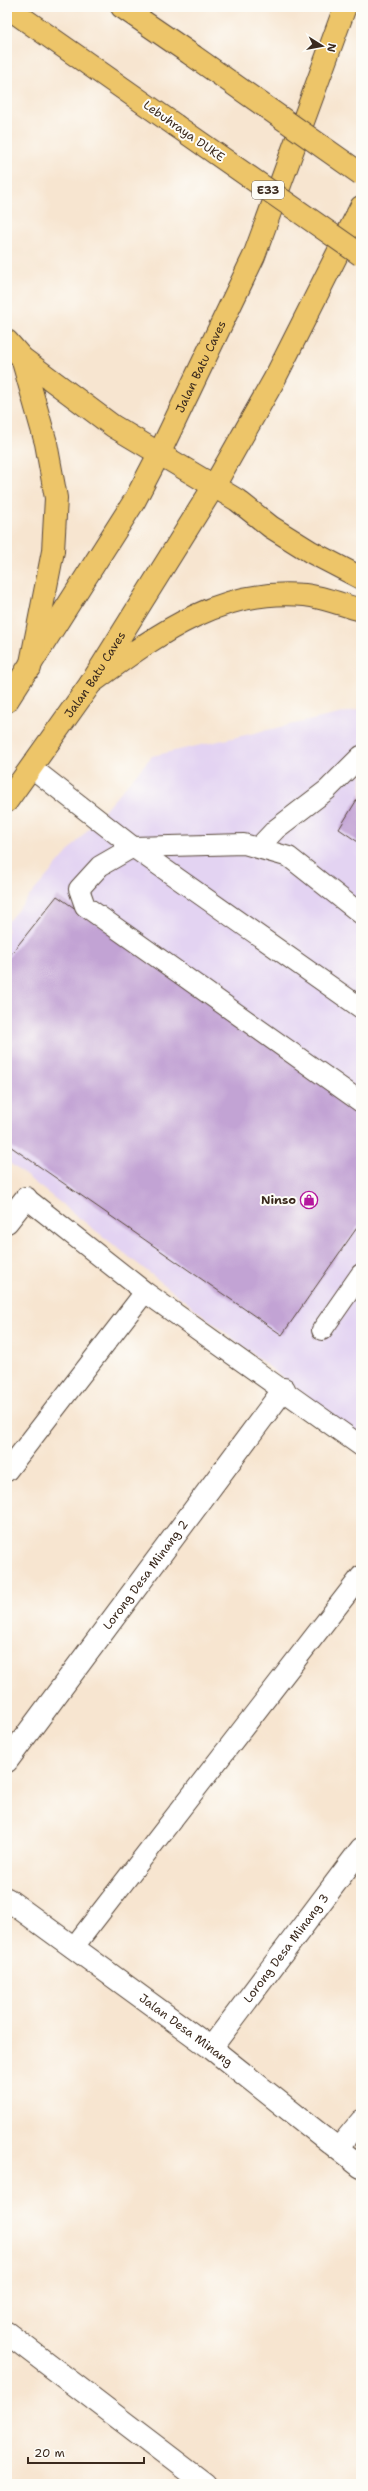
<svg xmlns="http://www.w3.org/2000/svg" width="368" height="2491" font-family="'Shantell Sans',sans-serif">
  <rect width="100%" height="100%" fill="#fdfcf7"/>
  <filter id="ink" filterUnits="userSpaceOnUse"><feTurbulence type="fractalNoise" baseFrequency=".025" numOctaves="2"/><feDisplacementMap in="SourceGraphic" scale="8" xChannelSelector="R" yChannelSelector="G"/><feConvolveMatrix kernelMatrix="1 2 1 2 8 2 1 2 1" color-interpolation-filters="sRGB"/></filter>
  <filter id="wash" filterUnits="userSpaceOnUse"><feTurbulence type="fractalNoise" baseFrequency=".012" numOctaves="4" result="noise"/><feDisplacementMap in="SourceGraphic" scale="16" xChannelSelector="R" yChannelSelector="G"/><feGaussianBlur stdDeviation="0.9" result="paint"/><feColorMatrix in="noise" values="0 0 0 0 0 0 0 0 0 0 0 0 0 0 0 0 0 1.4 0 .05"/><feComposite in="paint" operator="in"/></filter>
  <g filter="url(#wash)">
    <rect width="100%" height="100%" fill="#f7e5d0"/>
    <path fill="#e3d3f2" d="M361 709V1439L7 1161V922L152 756Z"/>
    <g id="blocks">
      <path fill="#c2a3d4" d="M361 793V844L339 829Z
        M57 896 361 1106V1222L282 1335 7 1144V959Z"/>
    </g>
  </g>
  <g filter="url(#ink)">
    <use href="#blocks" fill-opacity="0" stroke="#574639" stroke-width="1"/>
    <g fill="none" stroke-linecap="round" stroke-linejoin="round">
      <defs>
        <path id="lane" d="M32 768 133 847 361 1008
          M258 848 276 829 327 790 361 756
          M361 914 289 857 244 844 133 847 100 866 79 889 85 906 361 1102
          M26 1198 145 1292 361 1446
          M322 1330 361 1274
          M7 1471 145 1292
          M73 1948 361 1576
          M337 2149 361 2120"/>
        <g id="street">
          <path d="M7 1222 26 1198"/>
          <path id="s1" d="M7 1761 284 1389"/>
          <path id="s2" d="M7 1899 211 2048 361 2167"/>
          <path id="s3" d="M211 2048 361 1849"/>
          <path d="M7 2333 205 2484"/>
        </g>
        <g id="primary">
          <path id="s4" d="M7 701 135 500 159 454 254 256 345 7"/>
          <path id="s5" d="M7 801 91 683 214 486 274 380 361 207"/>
        </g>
        <path id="highway" d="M7 7 175 125
          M122 7 192 55
          M7 341 22 358 113 426 237 500 271 527 311 552 361 578
          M22 358 46 443 56 498 53 551 30 668
          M91 683C157 635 219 587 305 595 323 597 343 605 361 610"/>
      </defs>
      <use href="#lane" stroke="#574639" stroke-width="22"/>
      <use href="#street" stroke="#574639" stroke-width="24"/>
      <use href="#primary" stroke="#574639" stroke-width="24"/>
      <use href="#highway" stroke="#574639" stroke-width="24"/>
      <use href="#lane" stroke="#fff" stroke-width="20"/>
      <use href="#street" stroke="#fff" stroke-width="22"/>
      <use href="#primary" stroke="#edc569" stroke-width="22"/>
      <use href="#highway" stroke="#edc569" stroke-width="22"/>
      <defs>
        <path id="highway-bridge" d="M192 55 361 174
          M175 125 361 255"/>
      </defs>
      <use href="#highway-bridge" stroke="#574639" stroke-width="24" stroke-linecap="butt"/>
      <use href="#highway-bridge" stroke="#edc569" stroke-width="22"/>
    </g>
  </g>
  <defs>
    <symbol id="shop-ring" viewBox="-11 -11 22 22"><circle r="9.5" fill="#fdfcf7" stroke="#b5179e" stroke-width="1.5"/><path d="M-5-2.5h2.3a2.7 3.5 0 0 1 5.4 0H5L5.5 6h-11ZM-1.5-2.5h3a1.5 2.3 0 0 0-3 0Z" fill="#b5179e"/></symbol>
  </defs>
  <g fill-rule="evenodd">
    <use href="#shop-ring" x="299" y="1190" width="20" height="20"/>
  </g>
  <g text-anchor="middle" stroke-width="4" stroke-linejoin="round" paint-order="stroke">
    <rect fill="#fdfcf7" stroke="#75695f" stroke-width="1" x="252" y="181" width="32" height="18" rx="3"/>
    <g font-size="11" font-weight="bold" fill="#3b2a1e">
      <text x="268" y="194">E33</text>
    </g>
    <g font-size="12" fill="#3b2a1e" stroke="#fdfcf7">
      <text transform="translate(184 131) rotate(35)" y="4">Lebuhraya DUKE</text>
      <text dy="4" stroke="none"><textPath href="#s4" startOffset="387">Jalan Batu Caves</textPath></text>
      <text dy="4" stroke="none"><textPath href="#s5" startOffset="154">Jalan Batu Caves</textPath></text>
      <text dy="4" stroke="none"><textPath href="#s1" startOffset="232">Lorong Desa Minang 2</textPath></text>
      <text dy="4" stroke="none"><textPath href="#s3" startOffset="125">Lorong Desa Minang 3</textPath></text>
      <text dy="4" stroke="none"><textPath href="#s2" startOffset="222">Jalan Desa Minang</textPath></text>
    </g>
    <g font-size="12" font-weight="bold" fill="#3b2a1e" stroke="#fdfcf7" text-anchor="end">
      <text x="296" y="1204">Ninso</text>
    </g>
  </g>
  <rect width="368" height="2491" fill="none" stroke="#fdfcf7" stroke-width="24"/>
  <g transform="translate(322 46) rotate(101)" stroke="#fdfcf7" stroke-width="3" paint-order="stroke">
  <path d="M0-3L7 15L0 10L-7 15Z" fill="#3b2a1e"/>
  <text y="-6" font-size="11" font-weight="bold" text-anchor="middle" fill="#3b2a1e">N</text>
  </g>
  <path d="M28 2457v6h116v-6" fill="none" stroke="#3b2a1e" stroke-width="2"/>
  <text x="34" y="2457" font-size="12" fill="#3b2a1e" stroke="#fdfcf7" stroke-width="3" paint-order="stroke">20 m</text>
</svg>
